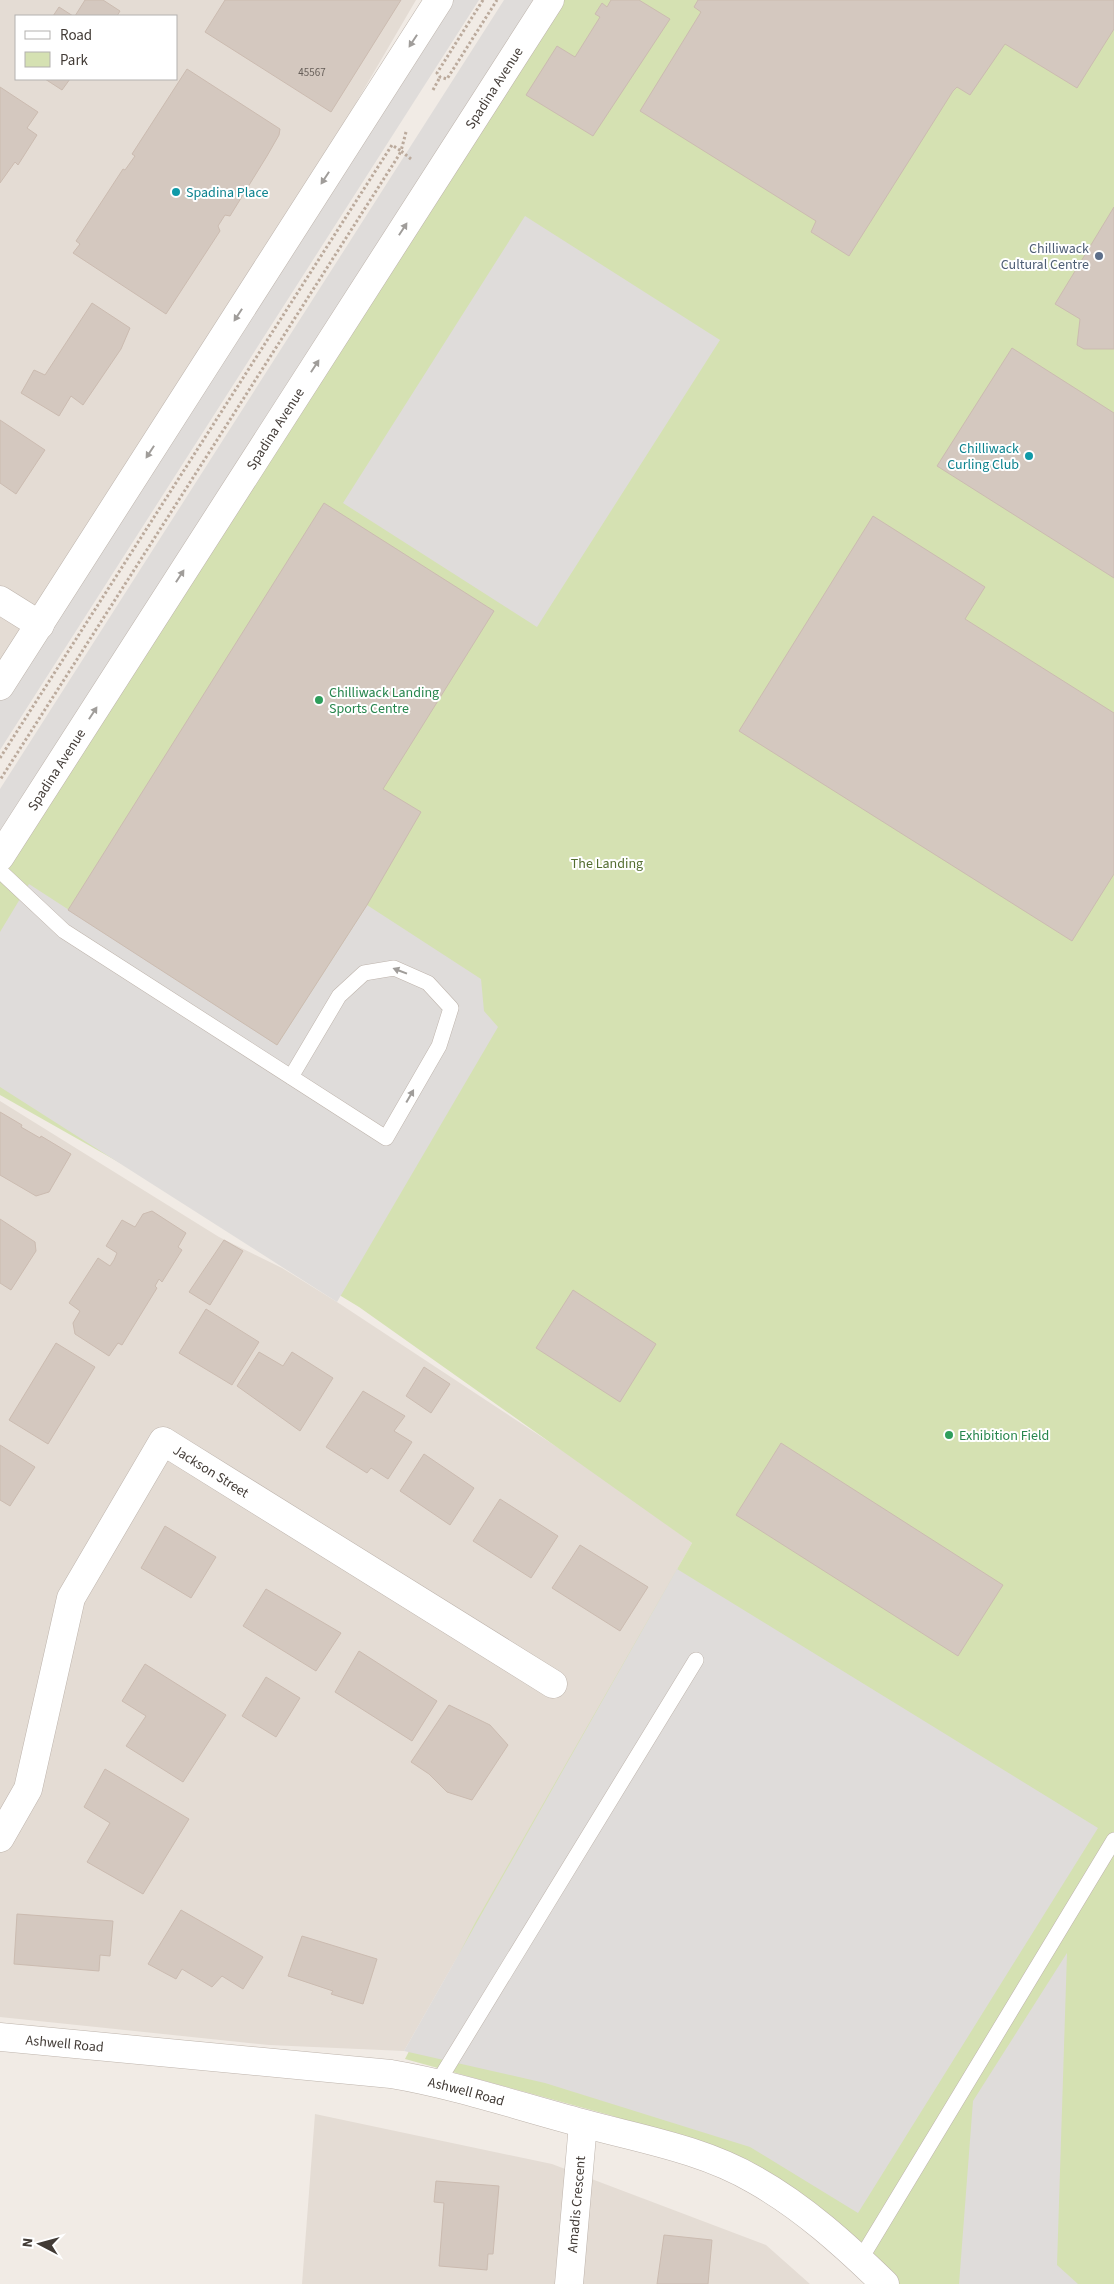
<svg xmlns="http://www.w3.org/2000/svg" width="1114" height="2284" font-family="'Source Sans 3',sans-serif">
  <rect width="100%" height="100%" fill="#f1ebe5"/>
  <path fill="#e4dcd4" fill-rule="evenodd" d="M0 0H416L46 634 0 703ZM16 16H176V79H16Z
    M0 1101 219 1237 282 1268 337 1302 604 1478 692 1543 404 2051 269 2045 0 2017Z
    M315 2114 552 2164 766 2245 810 2284H302Z"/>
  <path fill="#d5e1b2" d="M564 0H1114V2284H899L852 2238 741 2160 613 2116 405 2059 475 1923 692 1543 359 1307 152 1181 0 1095V882Z"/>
  <path fill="#dfdcda" d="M439 0H479L0 750V686Z
    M504 0H550L0 857V789Z
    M525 216 720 340 537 627 343 503Z
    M29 884 277 1045 367 905 481 979 484 1011 498 1027 337 1302 0 1087V932Z
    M677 1569 1098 1828 858 2213 750 2147 545 2083 404 2051Z
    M1067 1953 1057 2265 1078 2284H959L973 2101Z"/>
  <path fill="#d4c8bf" stroke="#cbbbb0" d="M85 0H103L120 11 117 16H75Z
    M225 0H401L331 112 205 32Z
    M611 0H639L670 19 593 136 526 95 557 46 575 57 600 17 595 14 602 3 607 7Z
    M698 0H1114V29L1077 88 1005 44 970 95 957 87 953 91 849 256 811 232 816 221 640 111 701 12 694 7Z
    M59 7 73 16H53Z
    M187 69 280 129 279 135 267 156 230 216 225 215 218 226 220 231 166 314 73 253 80 244 76 241 123 169 125 170 135 156 132 154Z
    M45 79H70L62 90Z
    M0 87 38 112 27 128 37 135 18 165 15 162 0 183Z
    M1114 207V349H1084L1077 345 1080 319 1055 304Z
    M92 303 130 328 121 349 83 405 71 396 59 416 21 393 34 370 45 375Z
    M1012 348 1114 413V578L937 466Z
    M0 420 45 450 16 494 0 483Z
    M324 503 494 611 383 789 421 812 367 905 277 1045 68 910Z
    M873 516 985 587 965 619 1114 713V874L1072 941 739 731Z
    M0 1112 22 1125 21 1127 40 1138 41 1136 71 1154 49 1192 36 1196 0 1175Z
    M152 1211 186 1233 178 1247 182 1250 162 1282 159 1279 155 1286 157 1288 122 1345 118 1343 109 1356 75 1334 73 1323 80 1311 69 1303 98 1258 110 1266 114 1260 117 1253 106 1246 122 1220 135 1227 143 1214Z
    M0 1219 35 1242 36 1251 11 1290 0 1283Z
    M224 1240 243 1251 210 1305 189 1292Z
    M573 1290 656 1344 620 1402 536 1348Z
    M206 1309 259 1342 232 1385 179 1353Z
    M56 1343 95 1367 48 1444 9 1420Z
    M259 1352 283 1366 292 1352 333 1378 300 1431 237 1386Z
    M424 1367 450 1384 431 1413 406 1396Z
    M363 1391 405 1416 394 1431 412 1442 388 1479 371 1468 367 1473 326 1447Z
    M781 1443 1003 1585 958 1656 736 1515Z
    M0 1445 35 1467 10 1506 0 1500Z
    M424 1454 474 1488 450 1525 400 1491Z
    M500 1499 558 1536 531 1578 473 1541Z
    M165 1526 216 1557 191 1598 141 1568Z
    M580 1545 648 1587 620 1631 552 1588Z
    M266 1589 341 1633 316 1671 243 1626Z
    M359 1651 437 1701 412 1741 335 1692Z
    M145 1664 226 1715 183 1782 126 1746 146 1716 122 1701Z
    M266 1677 300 1698 276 1737 242 1716Z
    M449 1705 490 1725 508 1745 472 1800 447 1792 429 1774 411 1762Z
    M105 1769 189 1819 143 1894 87 1862 110 1823 84 1807Z
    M181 1910 263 1957 243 1989 222 1976 212 1987 182 1969 176 1979 148 1964Z
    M17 1914 113 1921 110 1956 100 1955 99 1971 14 1964Z
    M302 1936 377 1959 363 2004 331 1994 333 1991 288 1976Z
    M436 2181 499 2186 493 2254H488L487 2270 439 2266 444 2203 434 2202Z
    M664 2235 712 2240 708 2284H657Z"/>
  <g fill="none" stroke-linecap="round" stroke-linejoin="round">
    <defs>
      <path id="service" d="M0 871 64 931 386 1138 439 1046 451 1008 428 983 394 968 364 973 339 996 291 1077
        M438 2082 696 1660
        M860 2260 1114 1840"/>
      <g id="minor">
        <path d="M0 600 40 625"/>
        <path d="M0 686 439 0"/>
        <path id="s1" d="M0 857 550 0"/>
        <path id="s2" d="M0 1838 28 1789 71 1598 163 1441 553 1684"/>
        <path id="s3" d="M569 2284 583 2124"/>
      </g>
      <g id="tertiary">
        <path id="s4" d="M0 2037 391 2074C456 2085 518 2106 582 2123 640 2139 702 2149 755 2180 803 2207 845 2245 885 2284"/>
      </g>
    </defs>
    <use href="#service" stroke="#beb4ac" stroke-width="16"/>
    <use href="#minor" stroke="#beb4ac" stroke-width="29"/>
    <use href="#tertiary" stroke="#beb4ac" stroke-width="29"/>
    <path stroke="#bbaa9c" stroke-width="3" stroke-dasharray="2.5 2.5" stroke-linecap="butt" d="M483 0 437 73 440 77 447 79 497 0
      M433 90 440 77
      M406 132 401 151 411 159
      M0 758 392 145 401 151 399 155 0 780"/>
    <use href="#service" stroke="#fff" stroke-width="15"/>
    <use href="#minor" stroke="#fff" stroke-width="28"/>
    <use href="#tertiary" stroke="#fff" stroke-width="28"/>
  </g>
  <defs><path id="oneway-solid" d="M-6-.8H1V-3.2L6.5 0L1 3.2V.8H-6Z" transform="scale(1.25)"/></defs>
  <g fill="#a09d9a">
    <use href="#oneway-solid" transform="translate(413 41) rotate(123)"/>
    <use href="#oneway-solid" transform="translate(325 178) rotate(123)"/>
    <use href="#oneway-solid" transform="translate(403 229) rotate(-57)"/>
    <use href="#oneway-solid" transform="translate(238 315) rotate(123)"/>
    <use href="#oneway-solid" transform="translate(315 366) rotate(-57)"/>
    <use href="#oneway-solid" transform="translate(150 452) rotate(123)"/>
    <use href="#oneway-solid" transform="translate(180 576) rotate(-57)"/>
    <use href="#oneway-solid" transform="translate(93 713) rotate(-57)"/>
    <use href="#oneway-solid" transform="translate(400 971) rotate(-159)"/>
    <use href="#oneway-solid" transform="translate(410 1096) rotate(-60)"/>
  </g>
  <g fill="#0f9aa8" stroke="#fff" stroke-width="2">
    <circle cx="176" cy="192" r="5"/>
    <circle cx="1029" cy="456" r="5"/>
  </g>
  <circle fill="#5c6f8a" stroke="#fff" stroke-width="2" cx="1099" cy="256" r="5"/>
  <g fill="#2e9e5b" stroke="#fff" stroke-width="2">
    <circle cx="319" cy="700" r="5"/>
    <circle cx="949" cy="1435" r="5"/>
  </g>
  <g text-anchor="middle" stroke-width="4" stroke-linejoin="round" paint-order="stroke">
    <g font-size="11" fill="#665e58">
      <text x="312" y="76">45567</text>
    </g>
    <g font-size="14" fill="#423b36" stroke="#fff">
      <text dy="5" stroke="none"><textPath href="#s1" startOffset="914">Spadina Avenue</textPath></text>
      <text dy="5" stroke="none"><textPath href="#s1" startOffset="509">Spadina Avenue</textPath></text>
      <text dy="5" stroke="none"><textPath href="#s1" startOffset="104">Spadina Avenue</textPath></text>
      <text dy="5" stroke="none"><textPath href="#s2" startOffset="491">Jackson Street</textPath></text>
      <text dy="5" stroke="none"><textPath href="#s4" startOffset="65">Ashwell Road</textPath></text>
      <text dy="5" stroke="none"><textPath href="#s4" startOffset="470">Ashwell Road</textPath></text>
      <text dy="5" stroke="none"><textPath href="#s3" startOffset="80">Amadis Crescent</textPath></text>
    </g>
    <g font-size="14" fill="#0d838f" stroke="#fff" text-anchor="start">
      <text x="186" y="197">Spadina Place</text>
      <text x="1019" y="453" text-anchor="end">Chilliwack<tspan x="1019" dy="16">Curling Club</tspan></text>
    </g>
    <g font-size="14" fill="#4e5e75" stroke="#fff" text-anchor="end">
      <text x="1089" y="253">Chilliwack<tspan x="1089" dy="16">Cultural Centre</tspan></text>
    </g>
    <g font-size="14" fill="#27864d" stroke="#fff" text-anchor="start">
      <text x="329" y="697">Chilliwack Landing<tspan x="329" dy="16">Sports Centre</tspan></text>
      <text x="959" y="1440">Exhibition Field</text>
    </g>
    <g font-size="14" fill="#536d30" stroke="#fff">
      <text x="607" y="868">The Landing</text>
    </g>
  </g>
  <rect x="15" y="15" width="162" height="65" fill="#ffffff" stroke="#b3b1af"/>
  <rect x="25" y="31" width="25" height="8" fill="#ffffff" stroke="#b3b1af"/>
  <text x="60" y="40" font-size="15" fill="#423b36">Road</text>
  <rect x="25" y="52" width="25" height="15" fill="#d5e1b2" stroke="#b3b1af"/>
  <text x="60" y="65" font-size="15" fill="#423b36">Park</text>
  <g transform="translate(40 2244) rotate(276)" stroke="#ffffff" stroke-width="4" paint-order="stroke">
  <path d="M0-4L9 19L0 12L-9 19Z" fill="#423b36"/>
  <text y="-8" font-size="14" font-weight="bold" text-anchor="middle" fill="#423b36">N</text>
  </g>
</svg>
